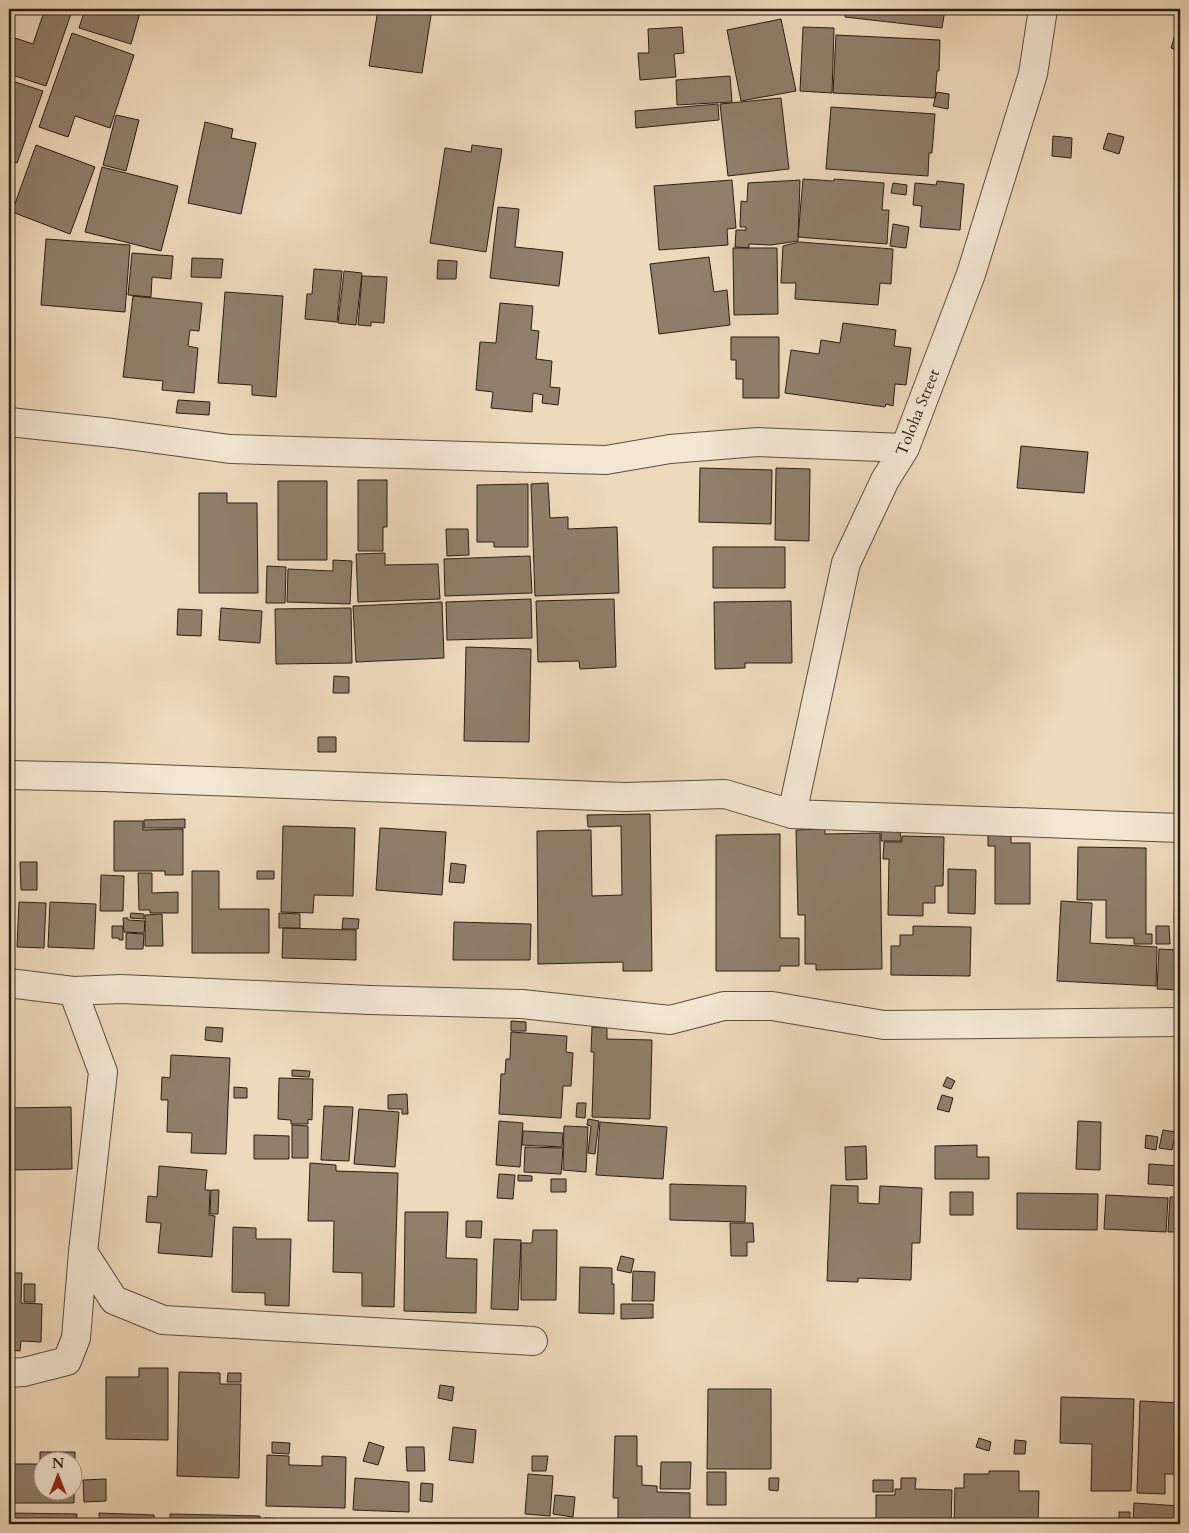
<svg xmlns="http://www.w3.org/2000/svg" width="1189" height="1533" font-family="Cardo,serif">
  <rect width="100%" height="100%" fill="#eddabc"/>
  <filter id="stains"><feTurbulence type="fractalNoise" baseFrequency=".004" numOctaves="4"/><feColorMatrix values="0 0 0 0 .2 0 0 0 0 .09 0 0 0 0 .02 0 0 0 .5 -.17"/></filter>
  <radialGradient id="worn" r=".72"><stop offset=".6" stop-color="#630" stop-opacity="0"/><stop offset="1" stop-color="#630" stop-opacity=".3"/></radialGradient>
  <path fill="#8f7f6b" stroke="#2a1c14" fill-rule="evenodd" d="M45 9H64L72 11 46 86 9 74V46L12 37 33 44Z
    M85 9H141L131 44 79 28Z
    M378 9H432L422 73 369 66Z
    M846 9H945L942 28 845 17Z
    M781 19 796 91 741 101 727 30Z
    M1179 23H1180V51L1171 48Z
    M682 27 684 53 674 54 676 77 640 80 638 53H649L648 29Z
    M803 27 834 28 832 93 800 91Z
    M72 33 134 55 110 128 75 116 68 137 39 127Z
    M836 35 940 40 939 71H937L935 98 833 93Z
    M730 76 732 102 677 105 676 80Z
    M9 80 43 91 17 163 9 160Z
    M937 92 949 94 948 109 933 106Z
    M781 98 789 169 728 176 720 104Z
    M718 104 719 120 636 128 635 111Z
    M831 107 935 114 932 153H929L928 176 826 169Z
    M116 115 139 120 126 171 103 165Z
    M205 122 233 129 231 138 256 143 241 214 188 203Z
    M1108 133 1124 137 1119 154 1103 149Z
    M1053 136 1072 138 1071 158 1052 156Z
    M36 145 95 167 70 234 12 212Z
    M472 145 502 149 486 252 430 243 445 148 471 152Z
    M102 167 178 186 161 251 85 232Z
    M803 179 834 181V179L884 183 882 210H889L887 244 798 237Z
    M732 180 736 228 727 229 728 245 659 250 654 186Z
    M800 180 798 241 771 245 749 244V248L735 247 736 230H746V227H740L741 201 747 202 748 183Z
    M937 181 964 184 960 230 920 227 922 206 913 205 915 183 936 185Z
    M893 183 907 185 906 195 891 193Z
    M498 207 519 209 515 247 563 252 559 286 490 278Z
    M893 224 909 227 906 248 890 246Z
    M46 239 130 245 125 312 41 305Z
    M799 242 893 249 891 284 880 283 878 305 795 299 796 283H781L783 246Z
    M733 248H777L778 314 734 315Z
    M132 253 173 256 171 279 152 277 151 297 128 295Z
    M709 257 714 292 727 290 730 325 659 334 650 264Z
    M192 258 223 259 221 278 191 277Z
    M438 260 457 261 456 279H437Z
    M314 269 342 271 337 322 305 319 307 294H312Z
    M344 271 362 273 356 325 338 323Z
    M362 276 387 277 384 323 371 322V326L358 325Z
    M225 292 283 296 276 397 252 395V385L218 383Z
    M133 296 202 303 199 331 190 330 188 346 198 348 194 393 162 390 163 381 123 377Z
    M500 303 533 306 531 330 539 331 536 359 552 361 550 387 560 388 558 405 542 403 543 395 533 393 532 412 491 408 493 392 476 390 480 342 496 343Z
    M843 323 896 330 894 346 911 348 906 385 895 384 893 406 886 404 885 407 785 393 791 350 819 354 821 340 840 343Z
    M731 337H779V398H743V379H736V360H731Z
    M178 400 210 402 209 415 176 413Z
    M1021 446 1088 452 1084 493 1017 488Z
    M700 468 772 470 771 524 699 522Z
    M776 468 810 469 809 541 775 540Z
    M358 480H387V527H383V551H358Z
    M278 481H327V560H278Z
    M548 483 550 518 568 517V529L617 527 619 593 535 596 531 484Z
    M528 484V547H494V542H477V485Z
    M199 493H227V503H257L258 593H199Z
    M446 529H468L469 555 447 556Z
    M713 547H785V588H713Z
    M385 553V565L438 564 440 599 358 602 356 554Z
    M530 556 532 593 445 596 444 559Z
    M333 560 352 561 350 604 287 602 288 569 333 571Z
    M267 566 286 567 285 603H266Z
    M531 599 532 638 447 640 446 602Z
    M614 599 616 667 580 669 579 661 538 662 536 601Z
    M791 601 792 663H745V668L715 669 714 602Z
    M442 602 444 658 356 662 353 606Z
    M221 608 262 611 260 643 219 640Z
    M351 608 352 663 276 664 275 609Z
    M178 609 202 610 201 636 177 635Z
    M466 647 531 649 529 742 464 741Z
    M334 676 349 677V693H333Z
    M318 737H336V752H318Z
    M650 814 652 971H623V962L538 964 537 831 591 830 592 896 622 895 621 826 588 827 587 815Z
    M185 819V828H144V820Z
    M114 821H143V830L183 829V875H165V871H114Z
    M900 825 901 841H881V826Z
    M283 826 355 828 353 896 314 895 313 913 281 912Z
    M380 828 446 832 442 895 376 890Z
    M988 828H1011V843H1030V904H995V846H988Z
    M825 829V834L880 833 882 969 816 970V964H805V915H798L796 830Z
    M780 834V938H799V966H780V971H716V835Z
    M902 836 944 837 943 886H935V903H923V916L888 915 889 859H883L884 842H902Z
    M1078 847 1146 848V934H1152V944H1134V938H1106V900H1077Z
    M1176 850H1180V923H1174Z
    M20 862H37V890H21Z
    M451 863 466 865 464 883 449 882Z
    M948 869 976 870 975 914 948 913Z
    M192 871H219V909H269V953H192Z
    M257 871H274V879H257Z
    M138 873H152V893L178 892V913H150V910H139Z
    M101 875 124 876 123 911H100Z
    M1061 901 1092 903 1090 943 1157 947 1156 986 1057 981Z
    M19 902 46 903 44 948 17 947Z
    M50 902 96 904 94 949 48 947Z
    M131 913 144 914V919L130 918Z
    M279 913 300 914V928H279Z
    M162 914 163 946H145V915Z
    M123 918H128V920L145 921 144 933 124 932Z
    M343 918 359 919 358 929H342Z
    M454 922 531 924 530 960H453Z
    M112 926H123V940H119V938H112Z
    M913 926 971 927 970 976 891 975V946H900V935H913Z
    M1156 926H1169L1170 944H1156Z
    M283 928 356 930V960L282 958Z
    M126 933 144 934 143 949H126Z
    M1159 949 1180 950V990L1157 989Z
    M511 1021 526 1022V1031H511Z
    M206 1027 223 1028 222 1042 205 1040Z
    M592 1027 607 1028V1039L652 1040 650 1119 592 1117 594 1052H591Z
    M511 1032 567 1036 566 1052 573 1053 571 1086H563L561 1118 499 1114 501 1074H505L506 1059H510Z
    M171 1055 230 1058 226 1154 191 1153 192 1133 167 1132 168 1100H161L162 1077 170 1078Z
    M292 1070 310 1071 309 1077 292 1076Z
    M947 1077 955 1081 951 1089 943 1086Z
    M279 1078 313 1079 312 1120 308 1119V1124H291V1120L278 1119Z
    M234 1087 247 1088V1098H234Z
    M407 1094 408 1114H402V1109H388V1095Z
    M942 1095 953 1098 949 1112 937 1109Z
    M577 1103H586L585 1118 576 1117Z
    M324 1106 353 1107 349 1161 321 1160Z
    M71 1107 72 1169 9 1170V1108Z
    M359 1109 399 1112 395 1167 354 1164Z
    M588 1119 599 1121 595 1154 588 1153 591 1126 587 1125Z
    M499 1121 523 1123 520 1167 496 1165Z
    M1078 1121 1101 1122 1100 1170 1076 1169Z
    M600 1122 667 1127 663 1179 596 1175Z
    M292 1125 308 1126V1158H292Z
    M564 1126 588 1127 586 1172 563 1170Z
    M1163 1130 1176 1132 1172 1150 1159 1148Z
    M523 1131 563 1133 562 1147 522 1145Z
    M254 1135 289 1136V1159H254Z
    M1146 1135 1158 1137 1156 1150 1145 1148Z
    M977 1145V1157H989V1179H935V1146Z
    M866 1146 867 1179 846 1180 845 1147Z
    M525 1147 563 1148 561 1174 524 1172Z
    M310 1163 336 1165V1171L398 1173 394 1307 362 1306V1273L333 1272 334 1221H308Z
    M1149 1164 1180 1166V1186L1148 1184Z
    M159 1166 207 1170 205 1190H210L209 1215 215 1216 212 1257 158 1253 161 1223 146 1222 148 1196 157 1197Z
    M499 1174 515 1175 513 1199 497 1198Z
    M518 1175 532 1176V1181H518Z
    M551 1179H566V1192H551Z
    M670 1184 746 1186 745 1222 670 1220Z
    M831 1185 858 1186V1203L879 1204 880 1186 922 1188 920 1243H912L911 1280 858 1278V1282L827 1281Z
    M211 1190H219L218 1214H210Z
    M950 1192H973V1215H950Z
    M1017 1193 1098 1194 1097 1230 1017 1229Z
    M1106 1195 1168 1198 1166 1232 1104 1229Z
    M1170 1197H1180V1232H1168Z
    M405 1212H448L446 1258 477 1259 476 1313 404 1311Z
    M466 1221H482L481 1238 466 1237Z
    M730 1223H753L754 1242H747V1256H731Z
    M233 1227 256 1228V1239H291L289 1306 265 1305V1293L232 1292Z
    M533 1230H557L556 1300H521V1243H532Z
    M494 1239 521 1240 518 1310 491 1309Z
    M621 1256 634 1259 631 1273 617 1270Z
    M580 1267 612 1268V1284H614V1314L579 1313Z
    M633 1271 655 1272 654 1301H632Z
    M9 1273H22L21 1303 42 1304 41 1342 21 1341 20 1351 9 1350Z
    M24 1284H35V1302H24Z
    M621 1304H653V1318L621 1319Z
    M139 1368H168V1440L106 1439V1377H139Z
    M179 1372 220 1373V1384H241L239 1478 177 1476Z
    M228 1373H241V1382H227Z
    M440 1385 454 1387 452 1401 438 1398Z
    M708 1389H771V1469H707Z
    M1061 1397 1134 1399 1131 1491H1091L1092 1444 1060 1443Z
    M1140 1401 1180 1403V1474H1165V1494L1137 1493Z
    M453 1427 476 1430 473 1463 449 1460Z
    M615 1436H637V1466H642V1485L657 1486V1492L690 1493V1524L618 1522V1498H613Z
    M979 1438 991 1442 989 1451 976 1447Z
    M1015 1440 1026 1441 1025 1454H1014Z
    M272 1442 290 1443 289 1454 272 1453Z
    M369 1442 384 1447 378 1465 363 1461Z
    M406 1447H424L425 1471H407Z
    M40 1452H75L74 1503H9V1464H40ZM42 1460H72V1490H42Z
    M267 1455 289 1456V1465L322 1466V1456L346 1457 345 1508 266 1506Z
    M532 1456H548L546 1471H532Z
    M661 1462H691L690 1489H660Z
    M989 1471H1019V1491H1039L1038 1524H954L955 1488H964V1474H989Z
    M707 1472H726V1505H707Z
    M528 1474 553 1476 550 1516 525 1514Z
    M355 1478 409 1482V1512L353 1510Z
    M769 1478H779L778 1491 769 1490Z
    M901 1478H916L915 1489 952 1490 951 1524H870H876V1495H895V1489H901Z
    M106 1479V1501L84 1502 83 1480Z
    M873 1480H893V1492H873Z
    M421 1483 433 1484 432 1502 420 1501Z
    M555 1495 575 1497 573 1517 553 1514Z
    M1134 1503 1180 1506V1524H1133Z
    M1119 1512H1130V1524H1119Z
    M9 1513 77 1514 76 1524H9Z
    M99 1513 154 1515V1524H99Z
    M170 1514 260 1516 259 1524H170Z
    M265 1518 340 1521V1524H265Z"/>
  <g fill="none" stroke-linecap="round" stroke-linejoin="round">
    <defs>
      <path id="minor" d="M9 422 113 433 230 449 606 460 670 449 758 442 905 448
        M9 775 103 777 625 797 725 794 792 814 1180 828
        M792 814 846 563 885 480 905 448 971 274 1033 74 1043 9
        M9 983 73 991 121 989 370 1000 522 1004 670 1020 724 1006H772L884 1025 1180 1022
        M83 1252 114 1300 163 1320 533 1341
        M9 1373 24 1372 67 1361 76 1338 83 1252 103 1072 73 991"/>
    </defs>
    <use href="#minor" stroke="#5b4c3e" stroke-width="30"/>
    <use href="#minor" stroke="#f3e7d3" stroke-width="28"/>
  </g>
  <g text-anchor="middle" stroke-width="4" stroke-linejoin="round" paint-order="stroke">
    <g font-size="16" fill="#2a1c14" stroke="#f3e7d3">
      <text transform="translate(917 412) rotate(-68)" y="6">Toloha Street</text>
    </g>
  </g>
  <rect width="1189" height="1533" fill="none" stroke="#eddabc" stroke-width="30"/>
  <rect x="10" y="10" width="1169" height="1513" fill="none" stroke="#2a1c14" stroke-width="2.5"/>
  <rect x="15" y="15" width="1159" height="1503" fill="none" stroke="#2a1c14"/>
  <g transform="translate(58 1476)"><circle r="24" fill="#f3e7d3" stroke="#a39687"/>
  <path d="M0-4L9 19L0 12L-9 19Z" fill="#8f2418"/>
  <text y="-8" font-size="14" font-weight="bold" text-anchor="middle" fill="#2a1c14">N</text>
  </g>
  <rect width="100%" height="100%" filter="url(#stains)"/>
  <rect width="100%" height="100%" fill="url(#worn)"/>
</svg>
